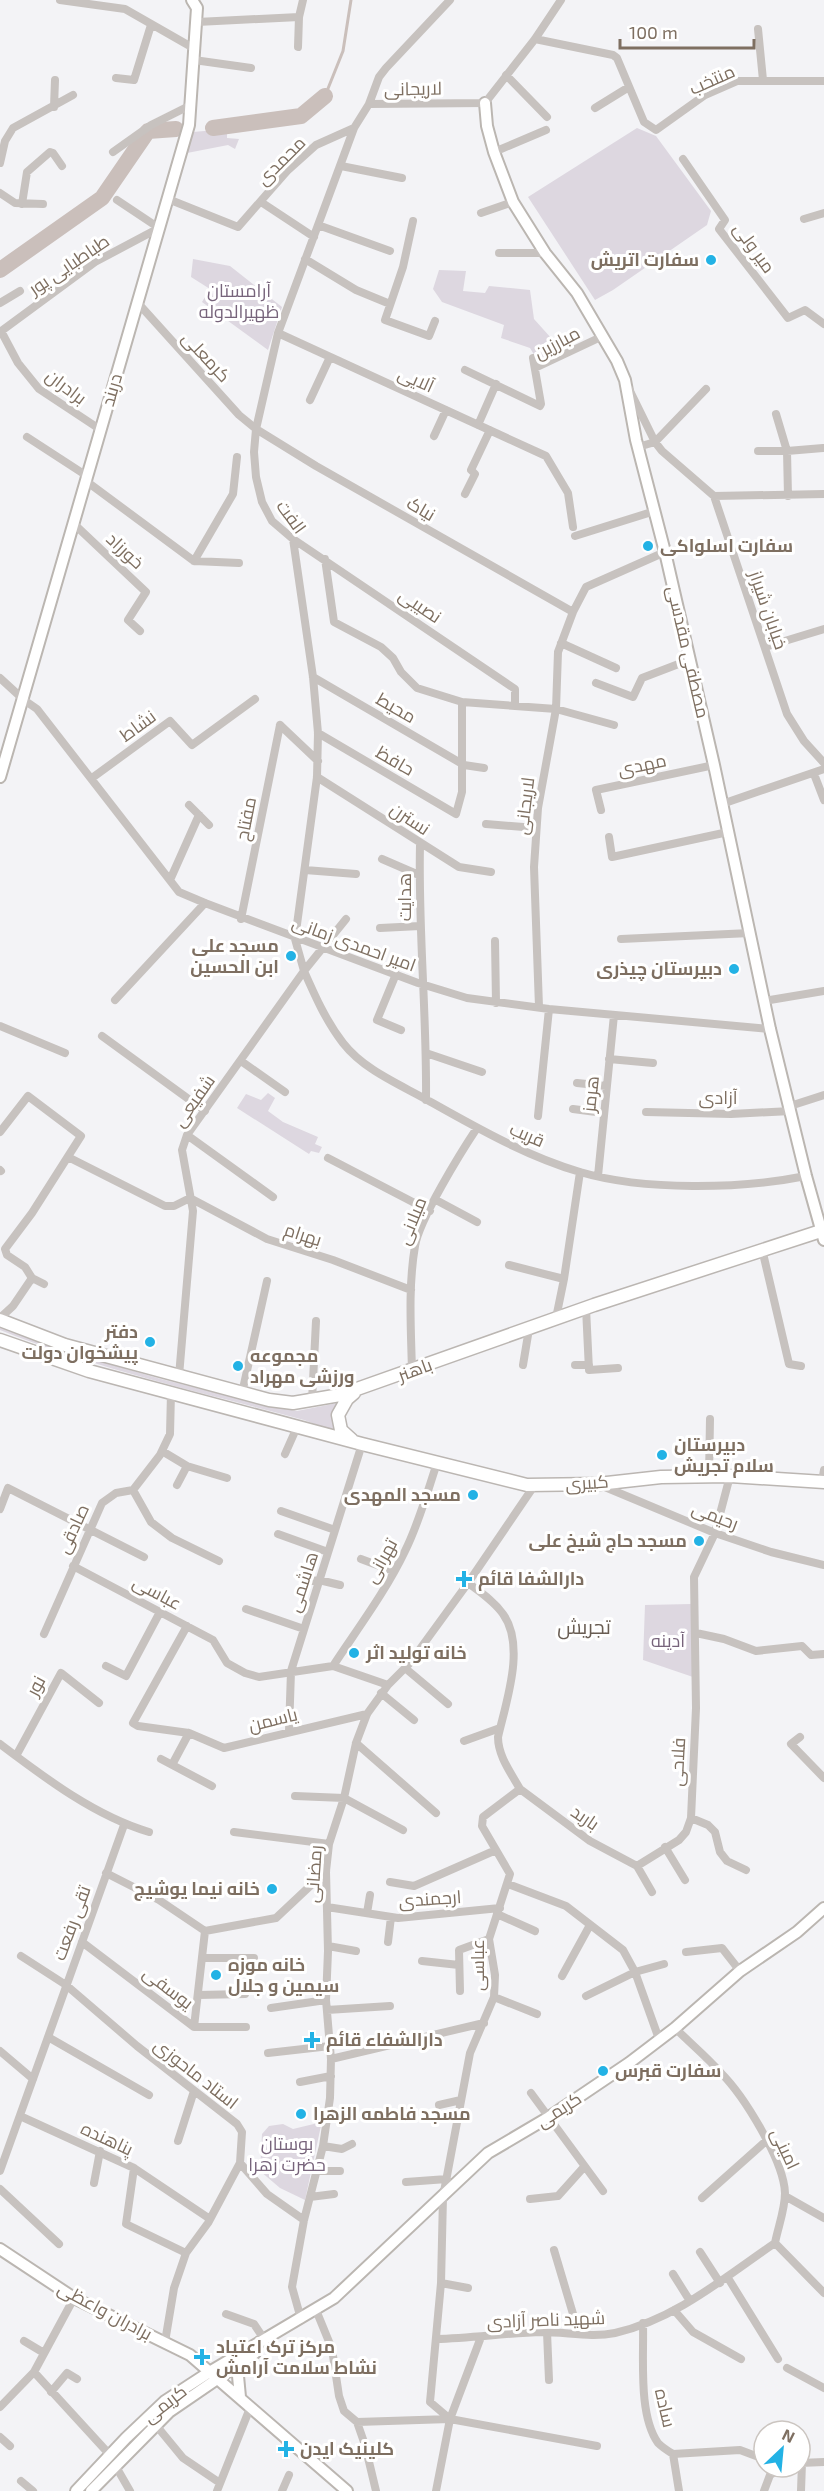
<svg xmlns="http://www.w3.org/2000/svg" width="824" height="2491" font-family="'Exo 2',Cairo,sans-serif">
  <rect width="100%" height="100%" fill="#f3f3f6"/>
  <path fill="#ddd7e0" d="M637 128 656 136 711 211 707 225 613 290 595 300 528 197Z
    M227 129V138L239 139 235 149 228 145 187 153 193 132Z
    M193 259 230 266 282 307 268 350 202 302 210 289 191 277Z
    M439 270 466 271 463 291 485 293 489 286 530 290 534 319 561 349 538 361 530 348 501 338 504 325 442 302 433 289Z
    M268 1093 275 1098 268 1111 283 1122 318 1137 315 1144 322 1147 319 1153 311 1151 309 1154 237 1108 246 1094 261 1100Z
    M0 1325 74 1354 161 1379 273 1407 297 1411 338 1403V1432C327 1429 316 1424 304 1420 201 1392 100 1370 0 1330Z
    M691 1604 693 1677 643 1660 645 1605Z
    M322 2122V2121L305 2200 280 2188 260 2171 262 2134 269 2126 283 2124 293 2129Z"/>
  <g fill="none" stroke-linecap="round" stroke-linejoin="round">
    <path stroke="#cabfbb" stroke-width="3" d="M325 96 343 51 351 0"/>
    <path stroke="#cabfbb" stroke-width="16" d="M213 128 301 116 325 96
      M0 270 102 198 148 131 176 129"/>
    <defs>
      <path id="secondary" d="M485 103 487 126 494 152 513 202 545 253 577 293 617 361 625 380 636 440 665 552 714 765 770 1029 806 1176 824 1240
        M0 777 189 125 197 8 192 0
        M0 2249 74 2298 190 2355 347 2491
        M240 2397 238 2376 243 2360
        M76 2491 126 2438 165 2401 211 2371 334 2298 488 2153 549 2117 629 2063 675 2028 740 1971 797 1932 824 1908
        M91 2491 169 2412 255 2353"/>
      <path id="primary" d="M0 1320 65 1345 269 1400 293 1403 340 1395 594 1305 824 1230
        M0 1340 89 1371 362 1444 527 1485 598 1484 661 1477 730 1476 824 1482
        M352 1440 341 1430 338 1415 347 1399 354 1393"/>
    </defs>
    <use href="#secondary" stroke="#bbb6b1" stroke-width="14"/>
    <use href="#primary" stroke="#bbb6b2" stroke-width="15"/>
    <path stroke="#c7c2bf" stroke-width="8" d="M60 0 125 9 195 49
      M197 22 299 17
      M758 29 763 80
      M535 39 613 55 617 58 644 122 656 130 705 95 737 81H824
      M298 47 299 17 303 0
      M194 60 251 68
      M506 75 547 117
      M116 78 134 80 151 25
      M369 104 379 77 386 68 450 0
      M54 107 55 80
      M595 108 629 87
      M113 152 151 125 191 105
      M494 152 546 130
      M683 159 725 220 719 229 788 318 805 310 824 324
      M0 163 5 141 13 128 73 95
      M341 166 402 178
      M0 193 15 203 43 204
      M168 199 238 227 287 171 316 145 354 128
      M261 202 314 237
      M22 204 27 172 50 152 53 153 62 166
      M481 213 513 202
      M804 219 824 213
      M413 221 403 267 385 320 429 336 435 321
      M318 225 390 251
      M499 253H545
      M305 259 356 290 390 304
      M137 302 239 415 256 429 316 466 573 612
      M0 303 20 291
      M1 331 18 363 39 389 101 430
      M0 332 95 262 159 228 117 200
      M278 333 546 456 568 493 573 527
      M535 368 603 336
      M465 370 540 406 541 404 533 358
      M629 389 655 442 662 451 714 496 787 714 804 741 824 763
      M310 400 330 357
      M776 414 787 451 788 496
      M478 425 496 384
      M434 436 446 410
      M27 437 87 476
      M638 447 655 442 706 389
      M758 451H787L823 448
      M86 481 194 561 233 494 237 457
      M465 494 475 474 471 470 490 430
      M714 496 824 494
      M74 524 146 592 128 620 140 631
      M575 536 655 511
      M293 539 515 689V706
      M325 559 334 622 381 647 393 658 401 672 417 688 462 702 556 709 614 725
      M194 561 239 563
      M561 643 616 668
      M765 647 824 629
      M313 677 464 765 484 768
      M0 678 24 700 37 709 179 892 205 903 418 983 467 998 549 1009 770 1029
      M596 683 633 697 642 678 689 660
      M280 725 318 761
      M318 733 456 814 462 792V702
      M814 774 824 800
      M317 777 459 867 491 872
      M92 778 170 721 192 745 255 699
      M722 804 824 769
      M189 805 209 825
      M601 810 596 790 714 765
      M486 824 536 828
      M609 837 612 857 728 832
      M420 845C418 930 427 1014 426 1100
      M382 859 419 875
      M305 870 356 874
      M170 880 199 815
      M241 919 280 725
      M346 919 304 971C315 996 326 1021 343 1043 364 1070 399 1084 429 1101 477 1128 526 1156 580 1172 644 1191 741 1189 806 1176
      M380 928 420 926
      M621 939 750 933
      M495 941 496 1003
      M396 974 377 1020 401 1030
      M115 1000 205 903
      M764 1001 824 991
      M539 1007 534 867 538 808 556 709 558 652 573 612 586 587 665 552
      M0 1026 65 1053
      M102 1036 205 1111
      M426 1053 482 1072
      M609 1059 653 1063
      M241 1061 285 1092
      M577 1083 606 1086
      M790 1106 824 1095
      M573 1109 604 1113
      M646 1112 731 1114 791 1111
      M538 1116 549 1009
      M0 1132 28 1096 81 1136 32 1213 5 1249 7 1255 25 1267 32 1278 13 1306 0 1318
      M187 1135 273 1197
      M68 1157 165 1206H174L190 1198 267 1239 333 1260 411 1290
      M328 1158 430 1211
      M0 1170 1 1171
      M598 1176 614 1015
      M436 1200 477 1222
      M762 1249 789 1364 801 1366
      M509 1265 564 1279
      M32 1278 44 1284
      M586 1308 589 1370 618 1368
      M556 1318 564 1279 580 1172
      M523 1365 529 1329
      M575 1365H589
      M412 1371C411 1330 408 1287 415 1246 419 1220 461 1152 477 1128
      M179 1376 193 1211 182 1150 187 1135 304 971 295 939 317 777 318 733 313 677 293 539 272 521 262 502 256 477 254 452 256 429 278 333 354 128 369 104 485 103 535 39 561 0
      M242 1393 267 1281
      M312 1401 316 1321
      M162 1451 187 1466 227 1478
      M285 1454 297 1427
      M709 1476 710 1419
      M822 1482 824 1470
      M177 1485 187 1466
      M600 1485 715 1533 771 1552 824 1565
      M133 1490 151 1522 172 1538 219 1561
      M0 1509 8 1488 144 1557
      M281 1511 335 1530
      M278 1534 328 1552
      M361 1559 393 1571
      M73 1566 213 1640 227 1663 245 1673 259 1677 333 1666 388 1685
      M304 1582 319 1580 340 1585
      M246 1609 304 1629
      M187 1626 133 1723 138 1726 189 1733 224 1748 367 1714
      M696 1633 724 1639 756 1651 802 1646 811 1655 824 1654
      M44 1634 102 1503 116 1493 133 1490 160 1455 170 1434 171 1393
      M106 1666 126 1676 160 1612
      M333 1666C358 1628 386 1591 405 1551 419 1523 427 1493 437 1463
      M405 1668 448 1704
      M381 1693 414 1720
      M289 1731 291 1671 362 1444
      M800 1737 791 1744 824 1778
      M464 1741 500 1728
      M356 1743 436 1813
      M0 1744C45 1778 95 1816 149 1832
      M16 1756 61 1673 99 1703
      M161 1759 212 1786
      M173 1763 189 1733
      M520 1789 590 1841 637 1866
      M295 1796 344 1798 403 1830
      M691 1818 708 1825 715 1832 720 1852 727 1861 746 1870
      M234 1832 329 1844
      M665 1847 685 1880
      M637 1866 679 1840 686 1832 691 1818 696 1708 694 1577 715 1533 730 1476
      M637 1866 652 1892
      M106 1873 159 1900 205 1931 276 1918 326 1871
      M390 1882 414 1886 496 1850
      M508 1884 566 1906 623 1950 635 1972 659 2039
      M327 1907 398 1918 500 1908
      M367 1913 370 1895
      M497 1914 535 1931
      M82 1942 194 2027H246
      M388 1942 391 1917
      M328 1946 356 1951
      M686 1952 722 1948 740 1971
      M21 1956 66 1985 137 2046 237 2124 242 2132 240 2163 208 2223 186 2253 174 2288 165 2342
      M202 1958H254
      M422 1961 459 1965
      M562 1976 590 1925
      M460 1991 459 1950 489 1939
      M198 1995 245 1994
      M586 1996 635 1972 664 1964
      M494 1997 537 2014
      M271 2008 326 2000
      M327 2010 390 2006
      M194 2027 205 1931
      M675 2028C690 2043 707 2057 721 2073 744 2096 784 2161 785 2193 785 2210 778 2227 775 2243L824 2293
      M48 2037 149 2095
      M0 2051 33 2079
      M268 2053 330 2046
      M331 2059 484 2023
      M300 2082 331 2076
      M531 2093 603 2191
      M439 2105 461 2100
      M20 2116 134 2168 210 2219
      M178 2141 194 2091
      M323 2146 342 2149 352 2144
      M240 2163 267 2194 304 2220
      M134 2168 126 2224 186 2253
      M0 2171 124 1825
      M317 2171H340
      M406 2182 447 2179
      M94 2183 100 2151
      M0 2189 59 2244
      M785 2196 824 2218
      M310 2197 334 2194
      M702 2198 766 2141
      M530 2199 558 2196 584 2167
      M554 2250 579 2334
      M700 2252 720 2283
      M673 2274 690 2301
      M728 2278 778 2359
      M441 2283 468 2288
      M316 2310 332 2349 339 2396 344 2411 357 2422 365 2445 376 2491
      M674 2310 693 2332 741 2359
      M226 2314 254 2324 264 2339
      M301 2319 292 2287 304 2220 323 2146 330 2098 331 2059 326 2000 328 1951 326 1871 329 1844 344 1798 356 1743 367 1714 388 1685 409 1664 468 1583 534 1486
      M643 2323C644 2357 638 2415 658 2443 662 2447 668 2451 673 2454L679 2491
      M547 2332 549 2380
      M436 2339C472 2338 507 2333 542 2332 567 2332 591 2338 615 2333 676 2319 725 2277 775 2243
      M24 2341 44 2353
      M787 2368 824 2388
      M34 2372 110 2455
      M51 2392 67 2373 77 2379
      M0 2407 34 2372 74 2298
      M450 2419 430 2402 441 2283 443 2197 470 2053 494 1997 495 1975 489 1939 510 1874 482 1826 483 1817 520 1789C511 1773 498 1756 498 1737 506 1702 526 1646 503 1614 494 1601 480 1592 468 1583
      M357 2422 450 2419 597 2446
      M155 2424 183 2458 220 2483
      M0 2437 10 2446
      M673 2454 740 2450 764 2459
      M800 2463 824 2462
      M115 2465 130 2491
      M21 2481 33 2491
      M217 2491 250 2408
      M282 2491 289 2475
      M436 2491 450 2419 481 2337
      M764 2491 770 2475 783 2467
      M801 2491 802 2463"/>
    <use href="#secondary" stroke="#fff" stroke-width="10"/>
    <use href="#primary" stroke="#fff" stroke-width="12"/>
  </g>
  <g fill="#23b2e5" stroke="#fff" stroke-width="2">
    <circle cx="711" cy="260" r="6"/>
    <circle cx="648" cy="546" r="6"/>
    <circle cx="291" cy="956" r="6"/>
    <circle cx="734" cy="969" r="6"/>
    <circle cx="150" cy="1342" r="6"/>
    <circle cx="238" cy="1366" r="6"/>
    <circle cx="662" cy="1455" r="6"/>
    <circle cx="473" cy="1495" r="6"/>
    <circle cx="699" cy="1541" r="6"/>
    <path d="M461 1570h6v6h6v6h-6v6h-6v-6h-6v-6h6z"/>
    <circle cx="354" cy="1653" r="6"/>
    <circle cx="272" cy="1889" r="6"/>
    <circle cx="216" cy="1975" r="6"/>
    <path d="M309 2031h6v6h6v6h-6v6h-6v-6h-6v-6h6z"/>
    <circle cx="603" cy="2071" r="6"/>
    <circle cx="301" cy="2114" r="6"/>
    <path d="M199 2348h6v6h6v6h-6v6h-6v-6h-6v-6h6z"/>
    <path d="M283 2440h6v6h6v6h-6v6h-6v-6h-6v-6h6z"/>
  </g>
  <g text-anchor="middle" stroke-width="6" stroke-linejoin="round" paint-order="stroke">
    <g font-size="18" fill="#7e6f61" stroke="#fff">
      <text transform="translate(712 80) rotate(-24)" y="6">منتخب</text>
      <text transform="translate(413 89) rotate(-1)" y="6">لاریجانی</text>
      <text transform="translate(281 161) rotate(-45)" y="6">محمدی</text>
      <text transform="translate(754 248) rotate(54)" y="6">میر ولی</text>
      <text transform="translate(69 265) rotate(-34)" y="6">طباطبایی پور</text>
      <text transform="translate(557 343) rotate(-28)" y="6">مبارزین</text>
      <text transform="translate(206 357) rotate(47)" y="6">کرمعلی</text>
      <text transform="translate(416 380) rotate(24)" y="6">آلایی</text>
      <text transform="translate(66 387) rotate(37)" y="6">برادران</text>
      <text transform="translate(112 390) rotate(-74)" y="6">دربند</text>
      <text transform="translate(421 509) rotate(30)" y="6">نیاک</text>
      <text transform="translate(291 517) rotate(54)" y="6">الفت</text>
      <text transform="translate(125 551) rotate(43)" y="6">خورزاد</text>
      <text transform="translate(420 606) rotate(34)" y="6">نصیبی</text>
      <text transform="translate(768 610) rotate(71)" y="6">خیابان شیراز</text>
      <text transform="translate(688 652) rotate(77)" y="6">مصطفی مقدسی</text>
      <text transform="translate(396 708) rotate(30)" y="6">محیط</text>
      <text transform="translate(138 726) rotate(-36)" y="6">نشاط</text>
      <text transform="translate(395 761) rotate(30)" y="6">حافظ</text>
      <text transform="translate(642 765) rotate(-12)" y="6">مهدی</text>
      <text transform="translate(525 806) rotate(-83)" y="6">لاریجانی</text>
      <text transform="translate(246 819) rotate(-79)" y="6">مفتاح</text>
      <text transform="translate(410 819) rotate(34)" y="6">نسترن</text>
      <text transform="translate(405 897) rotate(-90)" y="6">هدایت</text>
      <text transform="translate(354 944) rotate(20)" y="6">امیر احمدی زمانی</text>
      <text transform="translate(591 1094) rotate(-84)" y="6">هرمز</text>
      <text x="718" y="1104">آزادی</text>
      <text transform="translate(194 1101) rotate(-55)" y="6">شفیعی</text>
      <text transform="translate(527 1135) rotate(23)" y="6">قریب</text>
      <text transform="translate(412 1221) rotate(-68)" y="6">میلانی</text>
      <text transform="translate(303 1235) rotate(18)" y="6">بهرام</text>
      <text transform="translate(415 1370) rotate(-20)" y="6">باهنر</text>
      <text transform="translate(587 1483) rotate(-4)" y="6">کبیری</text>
      <text transform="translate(715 1516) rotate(21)" y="6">رحیمی</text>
      <text transform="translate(73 1529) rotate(-65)" y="6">صادقی</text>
      <text transform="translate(381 1561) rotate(-61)" y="6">تهرانی</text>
      <text transform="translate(303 1582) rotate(-72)" y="6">هاشمی</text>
      <text transform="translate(157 1593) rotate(28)" y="6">عباسی</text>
      <text transform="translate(36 1686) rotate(-62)" y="6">نور</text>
      <text transform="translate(273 1720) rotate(-14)" y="6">یاسمن</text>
      <text transform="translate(678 1762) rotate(-87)" y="6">فلاحی</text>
      <text transform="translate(585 1818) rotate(34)" y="6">باربد</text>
      <text transform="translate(314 1874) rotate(-86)" y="6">رمضانی</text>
      <text transform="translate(430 1899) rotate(-4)" y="6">ارجمندی</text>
      <text transform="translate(72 1923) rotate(-70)" y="6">تقی رفعت</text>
      <text transform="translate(478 1965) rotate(-90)" y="6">عباسی</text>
      <text transform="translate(168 1988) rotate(37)" y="6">یوسفی</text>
      <text transform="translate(196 2074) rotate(38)" y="6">استاد ماحوزی</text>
      <text transform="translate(559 2110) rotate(-33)" y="6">کریمی</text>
      <text transform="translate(107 2139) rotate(25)" y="6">پناهنده</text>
      <text transform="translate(785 2149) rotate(65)" y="6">امینی</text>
      <text transform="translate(105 2311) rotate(28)" y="6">برادران واعظی</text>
      <text transform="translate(546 2320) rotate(-2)" y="6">شهید ناصر آزادی</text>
      <text transform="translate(165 2404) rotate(-38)" y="6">کریمی</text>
      <text transform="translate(665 2408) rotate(77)" y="6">ساده</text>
    </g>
    <g font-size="18" font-weight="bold" fill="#7e6f61" stroke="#fff" text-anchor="start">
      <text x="699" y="266" text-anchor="end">سفارت اتریش</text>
      <text x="660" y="552">سفارت اسلواکی</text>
      <text x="279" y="952" text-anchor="end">مسجد علی<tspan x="279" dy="21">ابن الحسین</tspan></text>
      <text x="722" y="975" text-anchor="end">دبیرستان چیذری</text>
      <text x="138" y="1338" text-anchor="end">دفتر<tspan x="138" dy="21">پیشخوان دولت</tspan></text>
      <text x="250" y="1362">مجموعه<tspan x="250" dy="21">ورزشی مهراد</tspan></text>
      <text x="674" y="1451">دبیرستان<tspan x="674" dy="21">سلام تجریش</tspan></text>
      <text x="461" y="1501" text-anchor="end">مسجد المهدی</text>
      <text x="687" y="1547" text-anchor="end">مسجد حاج شیخ علی</text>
      <text x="478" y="1585">دارالشفا قائم</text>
      <text x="366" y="1659">خانه تولید اثر</text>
      <text x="260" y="1895" text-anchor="end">خانه نیما یوشیج</text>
      <text x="228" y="1971">خانه موزه<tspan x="228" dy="21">سیمین و جلال</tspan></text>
      <text x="326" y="2046">دارالشفاء قائم</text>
      <text x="615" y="2077">سفارت قبرس</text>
      <text x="313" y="2120">مسجد فاطمه الزهرا</text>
      <text x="216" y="2353">مرکز ترک اعتیاد<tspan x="216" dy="21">نشاط سلامت آرامش</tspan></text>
      <text x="300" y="2455">کلینیک ایدن</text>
    </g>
    <g font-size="18" fill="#77647b" stroke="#fff">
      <text x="239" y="297">آرامستان<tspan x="239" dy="21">ظهیرالدوله</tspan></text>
      <text x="668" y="1647">آدینه</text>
      <text x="287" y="2150">بوستان<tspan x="287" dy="21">حضرت زهرا</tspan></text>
    </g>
    <g font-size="20" fill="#695d53" stroke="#fff">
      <text x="584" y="1634">تجریش</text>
    </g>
  </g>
  <g transform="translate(782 2449) rotate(26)"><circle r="28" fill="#ffffff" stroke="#cbc5c0" stroke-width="1.5"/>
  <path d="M0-4.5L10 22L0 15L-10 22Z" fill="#23b2e5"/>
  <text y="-9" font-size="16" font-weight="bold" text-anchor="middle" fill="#7e6f61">N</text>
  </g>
  <path d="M620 39v9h134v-9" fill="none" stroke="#7e6f61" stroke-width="3"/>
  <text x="629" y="39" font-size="18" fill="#7e6f61" stroke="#ffffff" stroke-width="4.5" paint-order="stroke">100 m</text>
</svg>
